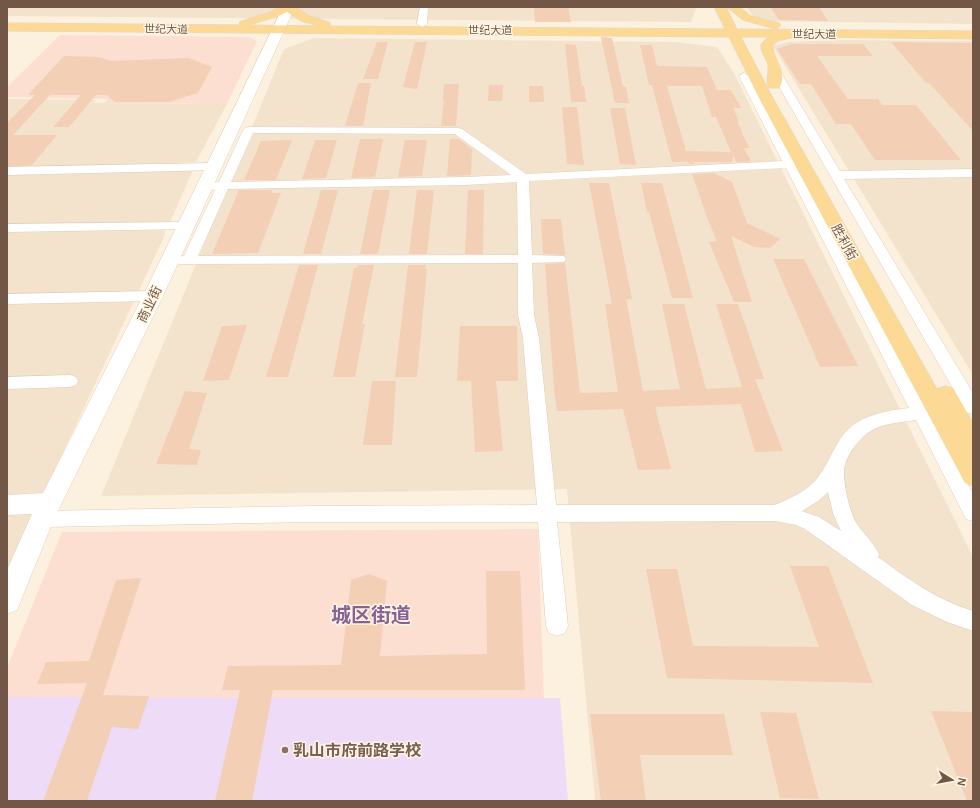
<svg xmlns="http://www.w3.org/2000/svg" width="980" height="808" font-family="Arial,'Noto Sans SC',sans-serif">
  <rect width="100%" height="100%" fill="#fcf1de"/>
  <path fill="#f4e3cc" d="M7 7H696V8L691 22 7 16Z
    M747 7H973V24L756 21Z
    M314 38 676 42 717 47 734 73 973 557V801H595L567 489 101 496 284 49Z
    M837 40 973 41V375L773 46 788 42Z
    M7 99 96 100 94 103 227 104 196 162 39 168 193 170 170 222 7 227Z
    M165 229 164 237 7 572V231Z"/>
  <path fill="#fddfd1" d="M60 35 249 37 257 41 227 104 104 103 108 99 7 97V87Z
    M538 529 544 698 7 697V668L62 532Z"/>
  <path fill="#eedbf8" d="M7 697 560 698 568 801H7Z"/>
  <path fill="#f2cfb5" fill-rule="evenodd" d="M534 7H568L571 22H535Z
    M770 7H819L828 21 779 20Z
    M601 37 612 38 623 87H626L629 103H615Z
    M377 42H388L378 79H363Z
    M415 42H427L417 89 403 87Z
    M891 42 973 43V131L929 83H926Z
    M565 44 576 45 582 86H584L586 102H571Z
    M791 44H863L873 56H817L848 99H878L882 105H916L961 160H875L851 124H836L811 84H800L777 49Z
    M640 45H652L657 66 707 67 717 90H731L741 108H733L739 121H737L749 148H744L751 161 736 162 733 155 732 162H692L695 164H689L688 162H672L652 85H649ZM667 86H702L712 117H716L731 152 686 151Z
    M64 56 99 57 111 61 188 58 212 67 198 93 169 102H115L107 95H96L69 127H53L81 95H50L13 135H57L32 165 7 166V123L35 95H28Z
    M358 83H371L363 126H345Z
    M444 84H459L456 126H441L444 100H443Z
    M489 85H503L502 101H488Z
    M529 86H543L544 102H529Z
    M562 107H577L584 165 567 164Z
    M610 108H625L636 165 620 164Z
    M360 139H383L375 177 351 178Z
    M450 139H459L472 149 471 175 447 176Z
    M292 140 276 180H244L261 141Z
    M315 140H337L326 178 302 179Z
    M405 140H427L422 176 398 177Z
    M714 173 732 182 747 223 780 239 770 248 754 247 731 236 752 302H734L709 242 717 241 708 220 692 174Z
    M589 183H609L632 299H626L643 391 680 389 662 304H684L706 389 742 387 716 304H738L764 379H755L783 451 755 452 741 404 655 407 671 469 638 470 623 409 557 411 554 389 545 264 565 263 580 393 618 392 605 304H612Z
    M641 183H662L693 298H672L649 212H647Z
    M239 190H272L271 193H281L258 253 212 254Z
    M321 190H338L321 254H303Z
    M373 190H390L378 254H360Z
    M417 190H434L427 254H409Z
    M468 190H484L483 254H465Z
    M541 219H561L565 255 543 254Z
    M773 259H804L858 366 820 367Z
    M299 265H318L288 377H266Z
    M358 265H374L362 324H365L355 377H333L354 268H357Z
    M408 265H426L425 269H427L417 377H395Z
    M247 325 229 380 203 381 222 326Z
    M460 326H517L518 381H496L503 451 475 452 471 381H457Z
    M372 381H396L392 445H363Z
    M185 391 207 393 189 449 201 450 197 465 156 464Z
    M790 566H828L873 683 667 678 646 569H677L693 646 819 647Z
    M486 571H520L525 690H273L252 801H215L240 690H222L228 666 341 665 351 580 369 574 387 581 380 656 487 654Z
    M141 578 103 695 149 696 138 729 112 727 87 801H43L87 683 37 684 46 662 89 661 116 580Z
    M931 711 973 712V801H967Z
    M760 712 796 713 819 799 780 798Z
    M590 714H724L733 755H640L646 801H601Z"/>
  <g fill="none" stroke-linecap="round" stroke-linejoin="round">
    <defs>
      <path id="street" d="M420 7H428L427 24 422 27 417 24Z
        M775 68 780 71 840 171 973 169V177L844 179 973 393V414L967 413 770 71Z
        M744 73 749 76 926 406 936 407 939 412 936 417 932 418 973 494V521L966 519 916 420C903 422 888 423 876 428 863 434 849 450 845 465 841 477 849 507 854 519 861 532 873 541 879 554L878 557C908 579 937 600 973 611V631L947 622 912 605 805 529 796 525 775 521 557 522 568 626 565 633 557 636 549 633 546 626 538 522H313L42 527 35 525 32 519 35 513 42 511 313 506 537 505 523 338 518 315V263L180 264 175 263 173 260 175 257 184 256 215 190 210 189 208 186 210 183 219 182 243 130 245 128 249 127 458 128 462 129 526 174 782 161 739 76ZM253 133 455 134 511 175 465 177 231 182ZM786 168 909 408C892 410 872 413 856 423 836 436 831 462 816 480 805 492 790 499 774 505H556L539 338 534 315 532 263 564 262 566 259 564 256 532 255 529 181ZM517 182 518 255 198 256 228 189 465 185ZM828 492 833 513 841 531 819 517 802 511 818 501Z
        M213 163 217 164 219 167 217 170 7 175V167Z
        M186 222 191 223 193 226 191 229 7 232V224Z
        M153 291 158 293 160 296 158 299 153 301 7 304V294Z
        M70 375 76 377 78 381 76 385 70 387 7 389V377Z"/>
      <path id="secondary" d="M283 7H295L163 296 54 519 17 610 7 614V570L32 514 7 515V495L43 493 143 296Z"/>
      <path id="primary" d="M280 7H295L310 16 329 22 331 24 329 26 725 29 714 7H726L737 29 973 31V39L795 37 778 41 773 45C772 58 789 73 779 88H769C765 82 769 73 768 65 766 57 760 53 761 44L768 37H741L773 98 937 389 945 386 953 388 973 423V452H972L973 486 965 483 759 98 729 37 7 31V23L241 25 239 23 241 21 268 13ZM287 12 301 21 319 26 249 25 276 17Z
        M727 7H740L751 16 779 23 781 25 779 27 775 29 743 20Z"/>
    </defs>
    <use href="#street" stroke="#e0cdba" stroke-width="1"/>
    <use href="#secondary" stroke="#e5ceb8" stroke-width="1"/>
    <use href="#primary" stroke="#ddd7d3" stroke-width="1"/>
    <use href="#street" fill="#fff" fill-rule="evenodd"/>
    <use href="#secondary" fill="#fff" fill-rule="evenodd"/>
    <use href="#primary" fill="#fcd994" fill-rule="evenodd"/>
  </g>
  <circle fill="#8d6e63" stroke="#fff5e4" stroke-width="1.5" cx="285" cy="750" r="4"/>
  <g text-anchor="middle" stroke-width="3" stroke-linejoin="round" paint-order="stroke">
    <g font-size="11" fill="#725746" stroke="#fff5e4">
      <text transform="translate(166 29) rotate(1)" y="4">世纪大道</text>
      <text x="490" y="34">世纪大道</text>
      <text x="814" y="38">世纪大道</text>
    </g>
    <g font-size="13" fill="#725746" stroke="#fff5e4">
      <text transform="translate(845 242) rotate(61)" y="5">胜利街</text>
      <text transform="translate(149 304) rotate(-64)" y="5">商业街</text>
    </g>
    <g font-size="16" font-weight="bold" fill="#785e54" stroke="#fff5e4" text-anchor="start">
      <text x="293" y="756">乳山市府前路学校</text>
    </g>
    <g font-size="20" font-weight="bold" fill="#866295" stroke="#fff5e4">
      <text x="371" y="622">城区街道</text>
    </g>
  </g>
  <rect width="980" height="808" fill="none" stroke="#725746" stroke-width="16"/>
  <g transform="translate(952 780) rotate(101)" stroke="#fff5e4" stroke-width="3" paint-order="stroke">
  <path d="M0-3L7 15L0 10L-7 15Z" fill="#725746"/>
  <text y="-6" font-size="11" font-weight="bold" text-anchor="middle" fill="#725746">N</text>
  </g>
</svg>
